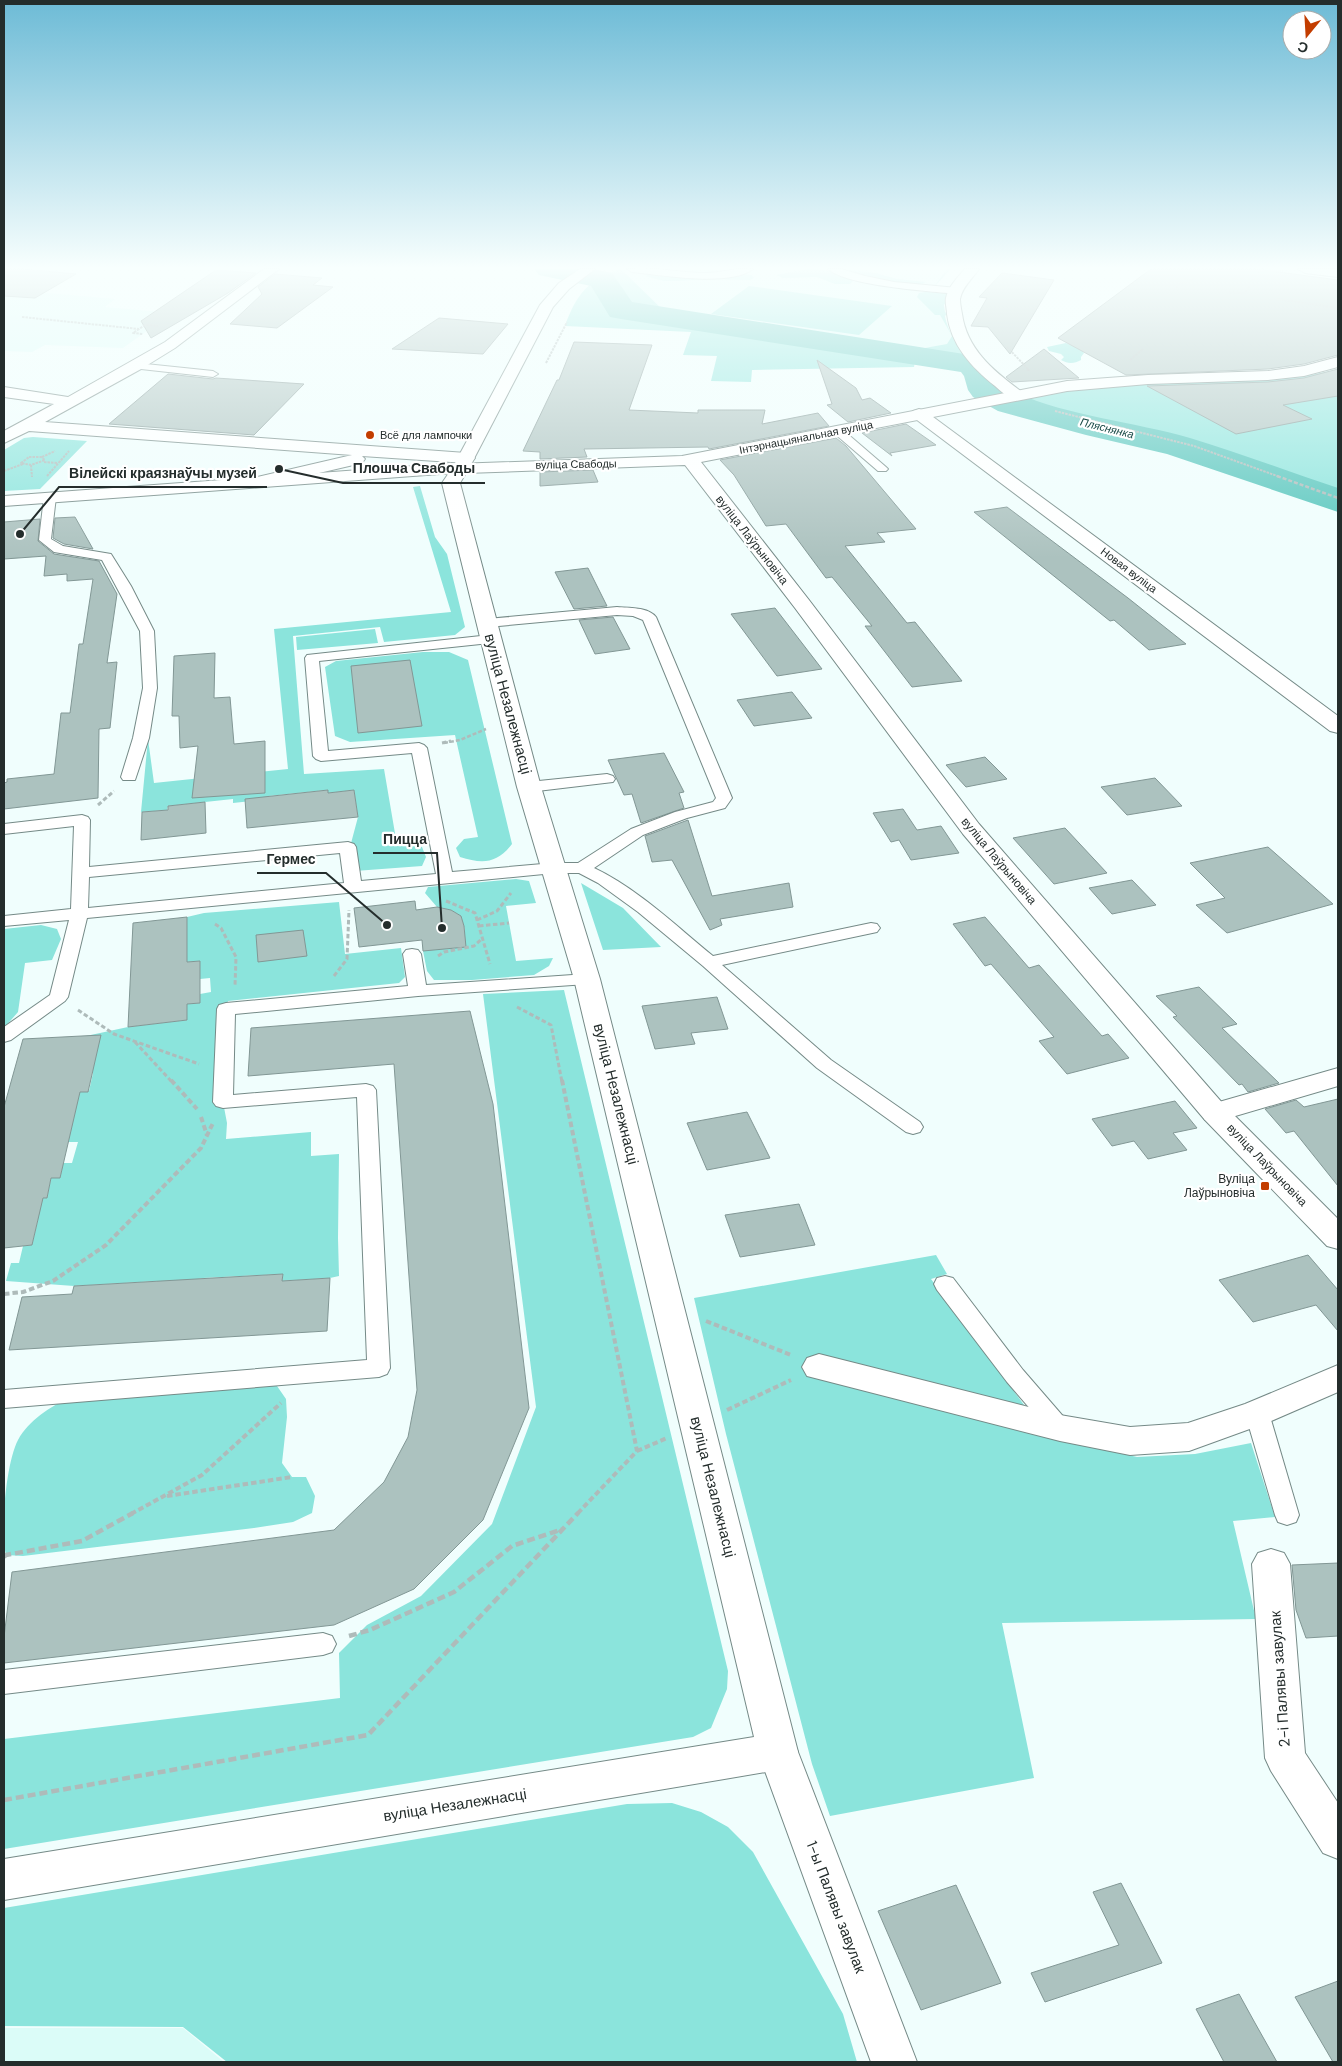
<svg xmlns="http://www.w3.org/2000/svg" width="1342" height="2066" font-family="'DM Sans',sans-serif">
  <rect width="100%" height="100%" fill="#f0fefd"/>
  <path fill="#dbfcf8" d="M621 269H947L929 295 952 336 947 344 935 347 891 348 668 315Z
    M4 289 115 299 105 307 172 313 123 348 45 345 32 352 4 351Z
    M4 2028H183L224 2062H4Z"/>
  <path fill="#8be4dc" d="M621 269 668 315 891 348 919 349 947 344 952 336 940 315H935L917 297 919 293 931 291 947 269H951L933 288 951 294 944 305 945 312 947 314 945 316C950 346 979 367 999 387V391L991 393 985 390C982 381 980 371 972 365 962 358 928 360 915 361L914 367 752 370 751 382 711 381 717 356 683 355 691 332 565 326C576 295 589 278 621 269Z
    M806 269C820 269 843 271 853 281L850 284H835L817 277 783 278 776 275Z
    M850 270 876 273 897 279 926 282C912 291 864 277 847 272Z
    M650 274H743L752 275 754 278 750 280 709 279 677 281H664L645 276Z
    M749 286 892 306 859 335 711 314Z
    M1066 343 1082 350 1084 353 1081 357V360C1074 364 1068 364 1061 360L1064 357 1061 354 1049 351 1047 347Z
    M1338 369V501L1178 446 1098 428 1007 402C1065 389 1124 384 1184 382 1235 381 1288 382 1338 369Z
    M33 437 87 441 40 489 4 491V450L24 438Z
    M420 486 435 537 447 554 465 627 455 635 384 642 380 627 293 636 304 774 384 769 397 845 411 843 422 847 426 857 422 866 355 871 350 847 358 817 354 790 328 793 327 790 269 796V799L233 803V799L168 806 167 810 141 812 148 739 154 783 288 769 274 629 451 612 413 487Z
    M375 629 378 643 297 650 296 637Z
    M423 652H449L468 660 512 844C497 864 482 864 460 857L456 848 464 839 478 837 455 735 350 742 335 736 325 667 336 661Z
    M516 879 529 881 536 903 506 906 516 961 553 958 549 966 534 975 472 980H434L427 971 423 951 462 937 465 930 461 916 451 910 437 907 425 893 428 887Z
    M581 883 623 908 661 947 603 950Z
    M339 902 345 954 401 948 405 977 399 983 228 1001 226 1009 223 1102 227 1123 226 1139 311 1132V1156L339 1154 338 1238 339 1276 330 1278 282 1281 283 1274 203 1278 156 1288 157 1281 74 1286 6 1281 11 1263H19L23 1246 32 1245 38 1220 27 1199 47 1198 51 1178H60L63 1163H72L78 1142H68L79 1092 89 1091 93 1073 86 1036 128 1027 187 1020V1004L200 1003V994L211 992 210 978 200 979V961L187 962V917L204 913Z
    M41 925 57 929 61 939 52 960 25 963 18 1012 4 1028V929Z
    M564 990 728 1671 727 1689 711 1728 693 1737 4 1849V1739L340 1698 339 1653 367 1625 421 1596 492 1524 536 1407 483 994Z
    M936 1255 947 1274 931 1279 1047 1436 1137 1457 1195 1454 1251 1443 1275 1517 1233 1521 1256 1619 1002 1623 1034 1778 830 1816 812 1764 726 1434 694 1298Z
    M241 1384 277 1386 286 1399 287 1417 282 1463 292 1477H306L315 1496 312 1513 293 1522 254 1528 23 1556 6 1555C0 1530 6 1463 18 1440 29 1420 50 1407 70 1397Z
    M672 1803 701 1812 728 1827 753 1852 843 2014 857 2062H227L183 2027 4 2026V1908L627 1804Z"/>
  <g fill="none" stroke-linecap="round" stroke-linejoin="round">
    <path fill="#56c5bc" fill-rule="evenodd" d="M534 269H594L612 273 632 302 983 357 997 373 1000 385C1058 416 1128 420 1190 438 1240 453 1289 472 1338 488V512L1167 454 1086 435 998 411 973 397 968 390 964 376 961 372 621 319 610 317 591 286 539 275Z"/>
  </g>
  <path fill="#acc2bf" stroke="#829795" d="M4 269H23L76 274 35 298 4 296Z
    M1151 269H1256L1338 280V355L1304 364 1268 369 1126 375 1058 338Z
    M216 270 256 273 228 293 151 338 141 321Z
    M1002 273 1054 280 1010 354 988 327 971 326 987 298 979 297Z
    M275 274 322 278 313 285 333 287 277 328 230 324 262 294 258 287Z
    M439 318 508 324 483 354 392 349Z
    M574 342 652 345 629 410 698 413V410H765L762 424 818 413 829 426 709 449 708 447 584 449 587 457 540 459V452L523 451 557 380H559Z
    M1044 349 1079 378 1012 382 1006 377Z
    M817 360 856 388 862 400 870 398 891 413 848 422 827 405 832 404Z
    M1338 369V396L1283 405 1312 419 1236 434 1147 386 1268 382 1304 378Z
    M168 374 213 379 216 378 304 384 254 435 109 424Z
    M906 424 936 445 890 453 892 456 862 433Z
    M836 438 846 446 916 529 877 533 885 542 845 546 907 623 915 622 962 681 912 687 865 626H872L832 577 826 578 786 524 766 526 734 475 720 460Z
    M593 470 598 482 540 486V472Z
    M1007 507 1128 598 1186 644 1149 650 1114 620 1110 621 974 512Z
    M75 517 93 549 64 544 53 538 55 518Z
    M40 519 38 541 54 554 99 561 117 594 107 663 117 662 110 728 99 729 98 798 4 809V783L7 782V779L54 774 61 713H70L79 644H83L93 579 67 581V574L44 576 46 556 4 559V522Z
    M588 568 607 606 574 609 555 572Z
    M775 608 822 669 777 676 731 614Z
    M613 617 630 649 595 654 579 620Z
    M215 653 214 698 230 697 234 744 265 741V793L192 798 198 746 180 748 179 716H172L174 656Z
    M410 660 422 726 358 733 351 666Z
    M792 692 812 718 754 726 737 700Z
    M664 753 684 792 679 793 684 808 641 823 632 794 624 795 608 760Z
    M985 757 1007 779 966 787 946 765Z
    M1155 778 1182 806 1127 815 1101 787Z
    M328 790V793L354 790 358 817 247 828 245 799Z
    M205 802 206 833 141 840 142 812 168 810V806Z
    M903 809 917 830 941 826 959 853 911 860 899 840 891 842 873 813Z
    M688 820 712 896 789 883 793 907 720 919 722 925 710 930 672 860 652 862 645 836Z
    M1065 828 1107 873 1054 884 1013 838Z
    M1268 847 1333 904 1227 933 1196 905 1225 898 1190 863Z
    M1132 880 1156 905 1112 914 1089 888Z
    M415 901 416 910 437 907 451 910 461 916 464 926 466 947 423 951 422 940 359 947 354 908Z
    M187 917V962L200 961V1003L187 1004V1020L128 1027 133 923Z
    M985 917 1029 968 1039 965 1102 1036 1108 1034 1129 1058 1067 1074 1039 1041 1054 1037 991 964 985 966 953 924Z
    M303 930 307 956 258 962 256 935Z
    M1199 987 1237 1024 1222 1028 1279 1083 1248 1092 1242 1084 1239 1085 1173 1017 1177 1016 1156 996Z
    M717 997 728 1029 691 1033 695 1044 655 1049 642 1006Z
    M470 1011 493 1104 529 1408 483 1520 414 1589 334 1625 4 1663V1637L12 1572 334 1530 384 1482 408 1437 417 1390 394 1064 248 1076 251 1028Z
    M101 1035 88 1092H80L60 1178H51L47 1198H43L32 1245 4 1248V1107L23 1039Z
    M1338 1099V1186L1294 1131 1286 1133 1265 1109 1296 1100 1304 1107Z
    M1175 1101 1197 1128 1173 1133 1187 1150 1148 1159 1134 1141 1112 1146 1092 1119Z
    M747 1112 770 1158 707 1170 687 1123Z
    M799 1204 815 1245 740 1257 725 1215Z
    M1308 1255 1338 1290V1331L1316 1305 1253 1322 1219 1280Z
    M283 1274 282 1281 330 1278 327 1331 9 1350 22 1297 72 1294 74 1286Z
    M1338 1563V1636L1306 1638 1296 1610 1292 1565Z
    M1121 1883 1162 1963 1045 2002 1031 1973 1119 1945 1093 1892Z
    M956 1885 1001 1983 921 2010 878 1911Z
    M1338 1981V2062H1333L1295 1997Z
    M1239 1994 1255 2023 1277 2062H1224L1196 2009Z"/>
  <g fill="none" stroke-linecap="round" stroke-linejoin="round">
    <defs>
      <path id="service" d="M627 269C653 266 680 273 706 273 722 273 737 267 753 269 731 287 660 275 632 272Z
        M828 269H841L865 276 894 282 957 288 962 291 957 294C930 291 847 286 828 269Z
        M136 363 213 371 218 374 213 377 132 368 131 366Z
        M839 429 843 430 886 467 888 469 886 471H878L835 434 833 432 835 430Z
        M50 493 56 497 51 539 63 546 111 554 131 586 154 631 157 688 149 738 135 780H123L121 777 133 738 143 688 140 631 102 560 54 552 39 540 44 497Z
        M617 607C629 608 648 607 656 617L732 798 725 808 687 818 643 835 594 868C638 889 675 925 713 956L871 923 877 924 880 928 877 932 722 965 831 1060 920 1122 923 1127 920 1132 913 1134 906 1132 817 1068 703 966 638 912 598 883 579 873H554L87 918 68 997 65 1001 11 1040 4 1042V1027L50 995 69 920 4 926V916L71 909 74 826 4 834V824L82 815 88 817 90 820 89 867 348 842 354 844 356 847 361 881 436 874 412 753 321 761 316 759 313 756 305 658 307 655 490 635 497 639 490 643 319 661 328 751 419 743 424 745 427 748 452 872 554 863H578L631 829 675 812 713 802 716 798 643 620 633 616 617 615 487 627 480 623 487 619ZM340 853 344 883 88 908 89 877Z
        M607 774 613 776 615 779 613 782 529 792 523 790 521 787 523 784 529 782Z
        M412 949 418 950 421 954 426 985 587 974 593 975 596 979 593 983 587 984 418 996 235 1014 233 1095 366 1084 373 1086 376 1090 390 1368 387 1374 379 1377 4 1408V1390L367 1360 357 1097 223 1108 216 1106 213 1102 217 1009 219 1005 226 1003 408 986 403 954 406 950Z
        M945 1276 953 1278 1023 1370 1068 1422 1072 1428 1068 1434 1060 1437 1052 1434 1007 1382 937 1290 934 1284 937 1278Z
        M1257 1404 1265 1407 1269 1413 1299 1515 1296 1522 1287 1525 1278 1522 1275 1515 1245 1413 1249 1407Z
        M323 1633 332 1636 336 1644 332 1652 323 1655 4 1694V1670Z"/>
      <path id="minor" d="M264 269H279L175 348 141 369 45 422 466 453 472 454 475 458 472 462 466 463 362 456 365 459 362 463 259 487 253 486 250 482 253 478 352 455 29 431 4 443V431L54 404 4 397V387L68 397 165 342Z
        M965 269H979C973 278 962 287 960 299 960 303 961 309 962 314 967 350 994 371 1022 392L1024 395 1022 398C1010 401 1003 393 995 386 971 367 951 345 947 314 947 309 945 303 946 298 948 287 958 277 965 269Z
        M1298 269H1338V277L1305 273Z
        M919 409 925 411 1338 716V733L1330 731 913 417 911 414 913 411Z
        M1338 1068V1086L1215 1122 1205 1120 1201 1113 1205 1106Z
        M819 1354 1060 1415 1130 1427 1188 1423 1245 1404 1338 1365V1392L1269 1422 1189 1451 1130 1455 1060 1441 807 1376 802 1367 807 1358Z
        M1271 1549 1284 1553 1290 1564 1305 1753 1338 1803V1859L1323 1853 1271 1771 1265 1758 1252 1564 1258 1553Z
        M778 1734 792 1739 798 1752 917 2062H871L758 1752 764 1739Z"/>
      <path id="tertiary" d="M580 269H595L569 289 553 307 467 472 4 506V496L455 463 540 305 559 283Z"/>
      <path id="secondary" d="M1338 357V367L1304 376 1268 380 1148 384 1067 391 701 462 809 600 979 824 1225 1106 1338 1219V1249L1327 1246 1205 1120 963 834 795 608 685 465 466 473 460 483 541 787 600 979 798 1752 792 1765 778 1770 4 1900V1859L754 1737 574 979 517 787 442 483 455 464 682 456 1067 381 1148 375 1268 371 1304 366Z"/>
    </defs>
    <use href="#service" stroke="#758a87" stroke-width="2"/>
    <use href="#minor" stroke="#758a87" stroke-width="2"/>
    <use href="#tertiary" stroke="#758a87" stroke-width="2"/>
    <use href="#secondary" stroke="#758a87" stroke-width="2"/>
    <path stroke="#aebbba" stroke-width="2" stroke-dasharray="2.5 1" stroke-linecap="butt" d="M1261 269 1283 271
      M1176 288 1181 283 1190 281 1203 269
      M1229 292 1245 293 1260 269
      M1277 299 1338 308
      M22 317 139 329 145 325 158 326
      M139 329 133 333 143 334
      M1007 347 1029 370H1026
      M1130 360 1143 349
      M546 363 567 322
      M1055 411 1194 446 1280 477
      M29 457H41L45 460 31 465 21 463Z
      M42 457 55 451
      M44 462 58 463
      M31 465 32 477
      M4 471 23 464
      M47 476 69 451"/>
    <path stroke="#aebbba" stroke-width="2.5" stroke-dasharray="4 2" stroke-linecap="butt" d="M1277 476 1338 498
      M444 743 460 740 486 729"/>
    <path stroke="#aebbba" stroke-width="3" stroke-dasharray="4.5 2.5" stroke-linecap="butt" d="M442 743 451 741
      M98 805 114 791
      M446 901 475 913 490 964
      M477 920 497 911 511 893
      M215 924 221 928 236 957 235 986
      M479 926 509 923
      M438 956 444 952 474 946 483 938
      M334 976 347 959 349 910
      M517 1007 551 1025 562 1082
      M78 1010 114 1034 199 1064
      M135 1042 172 1082"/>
    <path stroke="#aebbba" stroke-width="4" stroke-dasharray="5.5 3" stroke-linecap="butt" d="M171 1080 197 1109
      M562 1080 637 1451 577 1514
      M201 1117 207 1135
      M4 1294 23 1292 53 1281 106 1245 201 1148 213 1123
      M706 1321 791 1355
      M727 1410 791 1380
      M637 1451 667 1438
      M167 1496 292 1477
      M131 1514 202 1475 281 1403"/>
    <path stroke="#aebbba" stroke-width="4.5" stroke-dasharray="8 4" stroke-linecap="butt" d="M4 1557 6 1555 82 1541 133 1513
      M349 1636 370 1630 454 1592 512 1546 563 1529
      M4 1800 368 1735 578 1513"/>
    <use href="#service" fill="#fff" fill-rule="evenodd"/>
    <use href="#minor" fill="#fff" fill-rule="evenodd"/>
    <use href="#tertiary" fill="#fff" fill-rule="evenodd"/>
    <use href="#secondary" fill="#fff" fill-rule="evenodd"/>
  </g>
  <linearGradient id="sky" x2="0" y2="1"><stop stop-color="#6dbbd6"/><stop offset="0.48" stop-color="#f8fffe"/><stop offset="1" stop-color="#f8fffe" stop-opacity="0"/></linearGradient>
  <rect width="1342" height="558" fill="url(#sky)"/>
  <g fill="#c33d00" stroke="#fff" stroke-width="2">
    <circle cx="370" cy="435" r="5"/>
    <rect x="1260" y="1181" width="10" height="10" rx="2.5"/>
  </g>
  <g text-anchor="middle" stroke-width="4.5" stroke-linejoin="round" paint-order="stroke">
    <g font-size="11" font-style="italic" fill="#194a47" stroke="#fff">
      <text transform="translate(1107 428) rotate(14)" y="4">Пляснянка</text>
    </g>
    <g font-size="11" fill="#242d2c" stroke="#fff" text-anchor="start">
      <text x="380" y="439">Всё для лампочки</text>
    </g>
    <g font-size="11" fill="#242d2c" stroke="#fff">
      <text transform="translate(806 437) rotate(-11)" y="4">Інтэрнацыянальная вуліца</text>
      <text transform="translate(576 464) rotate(-1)" y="4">вуліца Свабоды</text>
      <text transform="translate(1129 570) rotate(37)" y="4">Новая вуліца</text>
    </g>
    <g font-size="12" fill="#242d2c" stroke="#fff">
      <text transform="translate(752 540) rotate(52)" y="4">вуліца Лаўрыновіча</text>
      <text transform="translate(999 861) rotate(50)" y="4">вуліца Лаўрыновіча</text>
      <text transform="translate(1267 1165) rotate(46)" y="4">вуліца Лаўрыновіча</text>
    </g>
    <g font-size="12" fill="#242d2c" stroke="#fff" text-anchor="end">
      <text x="1255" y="1183">Вуліца<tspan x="1255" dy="14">Лаўрыновіча</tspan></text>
    </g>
    <g font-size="15" fill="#242d2c" stroke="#fff">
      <text transform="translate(508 704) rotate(75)" y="5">вуліца Незалежнасці</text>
      <text transform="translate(616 1094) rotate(76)" y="5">вуліца Незалежнасці</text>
      <text transform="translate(713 1487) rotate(76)" y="5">вуліца Незалежнасці</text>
      <text transform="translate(1280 1679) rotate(-94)" y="5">2-і Палявы завулак</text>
      <text transform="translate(455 1805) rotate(-9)" y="5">вуліца Незалежнасці</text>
      <text transform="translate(836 1907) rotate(69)" y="5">1-ы Палявы завулак</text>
    </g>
  </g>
  <path fill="none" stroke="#242d2c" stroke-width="2" d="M279 469L343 483H485M20 534L59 487H267M442 928L437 853H373M387 925L326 873H257"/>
  <g fill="#242d2c" stroke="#fff" stroke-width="2">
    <circle cx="279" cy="469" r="5"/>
    <circle cx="20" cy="534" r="5"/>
    <circle cx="442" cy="928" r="5"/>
    <circle cx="387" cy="925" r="5"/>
  </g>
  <g font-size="14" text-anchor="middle" font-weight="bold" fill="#242d2c" stroke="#fff" stroke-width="4.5" stroke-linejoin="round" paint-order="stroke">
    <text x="414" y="473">Плошча Свабоды</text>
    <text x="163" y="478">Вілейскі краязнаўчы музей</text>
    <text x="405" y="844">Пицца</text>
    <text x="291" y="864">Гермес</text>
  </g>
  <rect width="1342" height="2066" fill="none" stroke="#242d2c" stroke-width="10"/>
  <g transform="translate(1307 35) rotate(198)"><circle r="24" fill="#ffffff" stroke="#a7abab"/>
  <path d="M0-4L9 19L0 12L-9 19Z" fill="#c33d00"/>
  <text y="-8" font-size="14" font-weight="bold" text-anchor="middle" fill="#242d2c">С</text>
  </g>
</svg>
